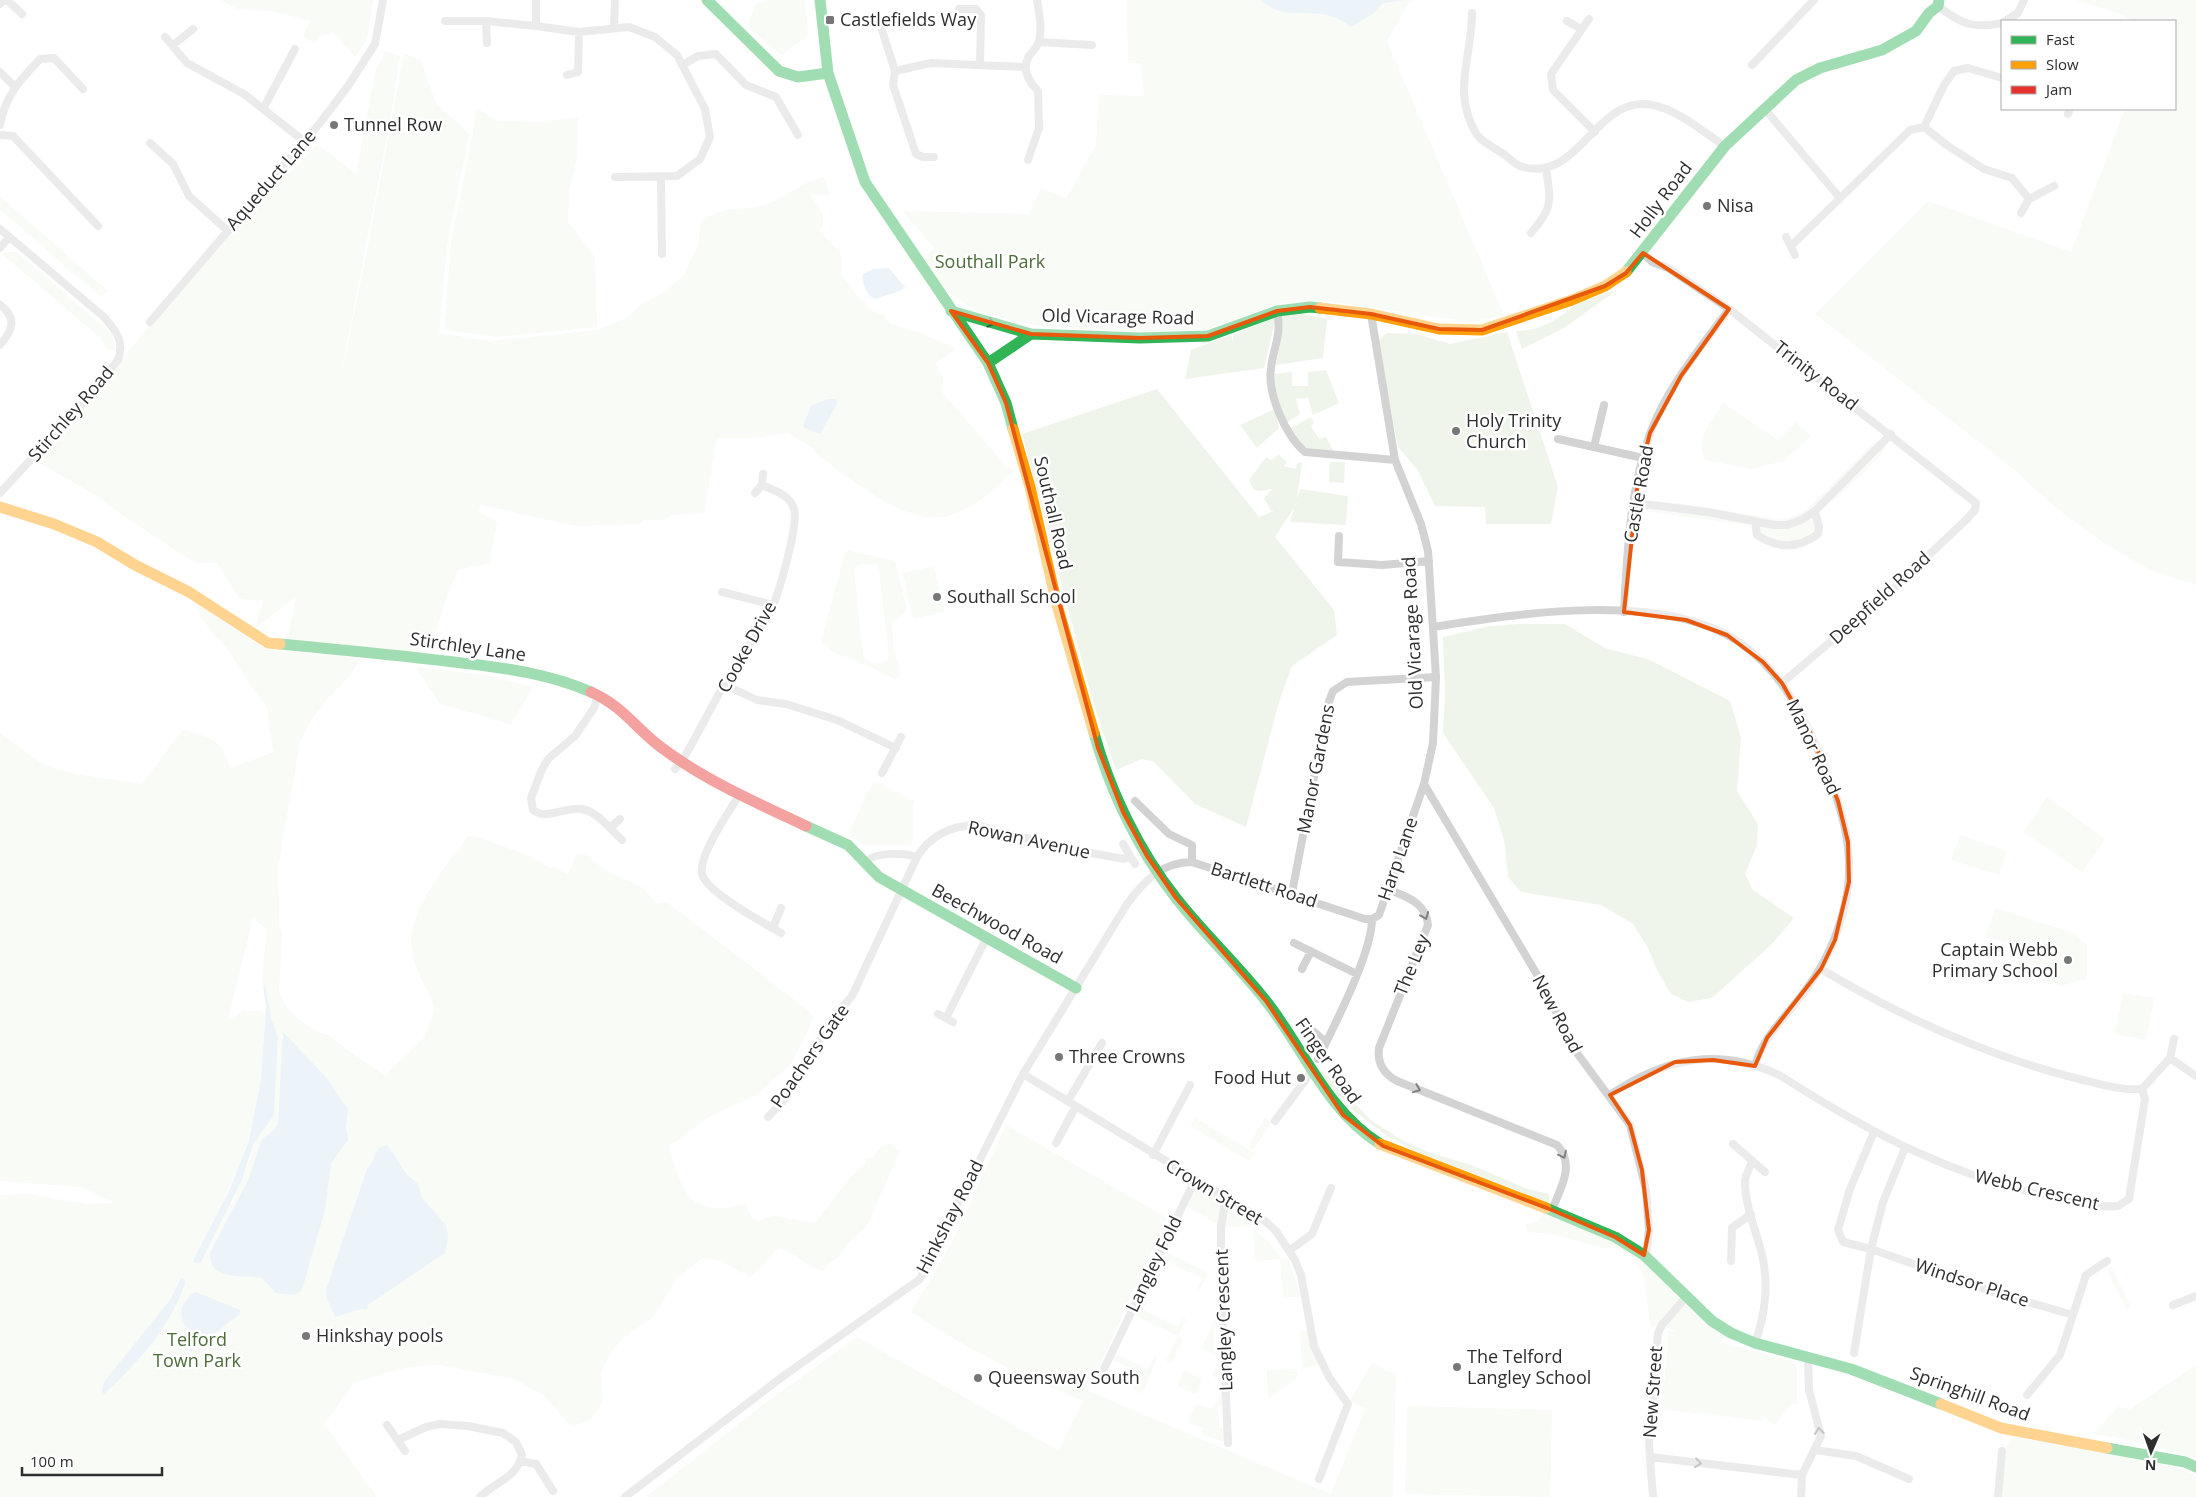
<svg xmlns="http://www.w3.org/2000/svg" width="2196" height="1497" font-family="'Open Sans',sans-serif">
  <rect width="100%" height="100%" fill="#fff"/>
  <path fill="#eff5eb" fill-rule="evenodd" d="M221 0H373L367 39 355 57 333 33 319 36 315 43 303 37 310 21 271 11 237 9Z
    M767 0H805L808 36 781 55 747 26 756 4Z
    M1127 0H1414L1409 2 1387 41 1504 315 1472 322 1325 301 1280 303 1208 329 1143 332 1039 326 980 313 937 285 921 264 934 247 902 211 1029 214 1041 188 1066 199 1096 145 1099 95 1144 96 1140 63H1128Z
    M2076 0H2196V585C2180 579 2160 575 2145 567 2102 544 2049 506 2016 471L1815 314 1928 201 2071 252 2125 109H2175V21H2134L2123 15Z
    M385 52 400 56 390 120 336 400 366 257 404 54 421 60 436 103 469 134 447 245 439 333 490 341 597 330 627 318 639 306 666 291 684 275 698 245 701 222C720 205 739 211 760 206 783 201 799 182 824 177L830 195 809 194C817 205 830 217 819 231L839 251 842 258 841 273 859 298 871 310 884 315 890 324 919 332 956 349 935 363 943 379 942 392 1007 467 1014 471C995 489 976 506 951 515 909 530 847 476 815 453V449L787 433 753 438H717L704 513 672 515 664 520H644L638 524 576 526 480 505 479 512 497 522 490 563 458 570 447 596 428 656 287 646 296 596 255 629 264 599 257 601 239 598 217 563H196L189 559 118 512 94 494 41 464C57 438 78 417 94 391L229 234 318 144 356 174 376 69Z
    M476 108 498 121 544 122 578 117 577 158 569 192 568 222 595 257 597 327 497 337 444 330 451 244 473 134Z
    M0 196 108 291 101 297 0 210Z
    M6 252H17L105 328 112 335 115 350H108L98 336 2 254Z
    M1617 290 1564 328 1522 349 1516 331C1546 329 1553 321 1576 305 1588 298 1604 294 1617 290Z
    M1290 311 1327 319 1323 358 1276 365 1283 328 1281 315Z
    M1276 317 1264 368 1185 379 1191 350 1231 335 1233 341V335Z
    M1507 332 1558 487 1551 524H1486L1485 507 1435 506 1417 469 1398 447 1378 341 1386 333 1417 334 1450 344Z
    M1326 370 1339 403 1313 415 1308 398 1296 399 1300 414 1286 423 1276 392 1274 374 1292 372V386H1308V372Z
    M1157 389 1259 517 1274 511H1271L1264 498 1272 489 1259 491 1253 489 1249 480 1266 457 1271 460 1279 454 1287 463 1283 466 1296 469 1297 463H1302L1296 505 1275 537 1334 610 1337 635 1292 666 1279 702 1246 827 1195 804 1154 762 1142 759 1116 770 1092 699 1022 434Z
    M1723 403 1778 440 1796 422 1811 436 1784 461 1751 469 1705 460C1694 440 1712 421 1723 403Z
    M1275 409 1279 428 1257 448 1240 425Z
    M1311 417 1314 423 1311 426 1319 439 1326 437 1333 450C1310 451 1301 449 1289 429Z
    M1891 434C1889 439 1888 445 1885 449 1873 464 1832 506 1815 511L1818 534 1788 547 1757 535 1755 522 1748 525 1645 511 1635 503 1671 508 1676 503 1777 519C1790 518 1798 516 1808 508L1875 442Z
    M1330 462H1345L1344 483 1329 482Z
    M1300 489 1348 496 1346 525 1290 522Z
    M848 550 895 561 907 610 892 624 893 645 901 675 896 680 866 665 833 652 821 642 845 553ZM861 564 876 565 879 569 889 657 886 662 874 664 867 661 863 655 854 572 856 565Z
    M934 566 944 612 913 619 903 573Z
    M197 605C222 617 243 638 269 650L361 658 349 677 328 698 312 719 300 743 278 867 279 925 282 932 279 992 287 1007 299 1020 318 1032 330 1036 347 1050 385 1075 425 1037 435 1008C428 990 415 970 412 951 405 912 447 866 468 836L477 837 530 856 551 869 553 866 568 875 576 854H585L604 869 643 888 657 904 667 902 810 1012 814 1017 791 1064 758 1094 709 1117 669 1146C682 1194 690 1218 746 1204L752 1218 758 1221 773 1216 815 1223 850 1178 865 1164V1159L873 1157 882 1145 891 1144 900 1151 867 1226 846 1245 842 1255 827 1265 824 1271C805 1268 796 1251 778 1248L750 1278 745 1272 741 1273 722 1261 702 1258 676 1280 653 1317 622 1339 609 1355 601 1373 603 1401 592 1418 574 1426 569 1425 544 1395 514 1379 440 1365 416 1366 388 1372 354 1383 324 1424 377 1497H0V1195L27 1194 86 1204 115 1203 82 1187 0 1181V733L44 765 75 774 142 784 183 729C213 740 219 736 230 768L274 752 268 722 267 707 252 688 227 648 215 636 200 616ZM253 918 267 929 262 978 263 986 265 985 272 1021 278 1036 274 1115 254 1143 250 1159 232 1203H223L249 1141 261 1079 265 1012 242 1010 235 1018 228 1020ZM281 1034 324 1075 348 1109 346 1144 331 1164 326 1203H237L248 1180 262 1139 274 1130 278 1124 284 1050ZM387 1145C398 1163 416 1179 422 1198L356 1203 367 1169Z
    M1518 624H1565L1605 648 1650 660 1730 701 1741 737 1737 791 1758 824 1757 845 1745 874 1753 890 1794 918 1772 944 1712 998 1688 1002 1671 994 1657 970 1648 948 1633 924 1601 905 1521 892 1508 877 1505 844 1494 808 1443 733 1445 694 1443 637 1490 626Z
    M415 667 491 676 533 687 511 724 440 704Z
    M875 781 915 801C909 819 917 828 911 845H864L849 835 866 794Z
    M2047 797 2105 839 2082 872 2023 832Z
    M1960 835 2007 851 1999 875 1951 860Z
    M1995 908 2074 933 2087 945V978L2062 986 2015 976 2019 948 1986 936Z
    M2123 993 2154 998 2146 1040 2115 1034Z
    M1317 1069 1325 1073 1372 1121 1402 1140 1428 1152 1471 1165 1528 1189 1549 1194V1203L1415 1151 1387 1136 1337 1098Z
    M1265 1117 1271 1123 1253 1150 1248 1147Z
    M1195 1118 1255 1153 1249 1161 1190 1126Z
    M1006 1125 1167 1218 1088 1391 1331 1494 1365 1408 1350 1401 1373 1362 1386 1371 1396 1373 1393 1497H646L764 1404 857 1337 1058 1450 1084 1401C1024 1379 965 1347 911 1312L953 1241Z
    M1195 1180 1226 1197 1227 1205 1251 1219 1252 1225 1225 1228 1184 1205Z
    M1552 1210 1615 1237 1731 1333 1719 1342 1792 1361 1797 1368V1405L1792 1403 1775 1425 1763 1417V1421L1662 1409 1669 1331 1677 1332 1662 1325 1651 1328 1643 1274 1637 1262 1631 1256 1616 1248H1602L1553 1234 1527 1232 1525 1225 1538 1221 1543 1214Z
    M1253 1229 1269 1242 1281 1259 1288 1258 1301 1297H1283L1280 1259 1255 1261Z
    M1161 1250 1208 1273 1200 1290 1197 1289 1202 1278 1168 1262 1164 1272 1153 1267Z
    M2111 1266 2131 1307 2127 1310 2107 1272Z
    M1138 1296 1147 1301 1143 1310 1176 1326H1179L1183 1318 1186 1319 1178 1336 1183 1340 1172 1363 1166 1361 1178 1336 1130 1313Z
    M1223 1310V1324L1214 1325V1352H1224L1226 1406H1218L1219 1428H1227L1228 1443 1202 1435 1204 1428 1187 1423 1196 1404 1213 1409 1225 1385 1212 1375 1219 1357 1201 1348 1219 1311Z
    M1311 1330 1322 1364 1302 1369 1300 1331Z
    M1111 1352 1148 1369 1155 1355 1158 1357 1142 1394 1133 1389 1141 1373 1109 1358Z
    M2196 1365V1459L2125 1439 2093 1434 2118 1407 2130 1409Z
    M1297 1369V1378L1268 1399 1267 1370Z
    M1184 1370 1203 1379 1196 1394 1177 1386Z
    M1407 1406 1552 1410 1550 1497 1405 1494Z
    M2016 1432C2077 1443 2138 1452 2196 1476V1497H2001L2005 1451Z"/>
  <path fill="#d6e5f2" d="M1260 0H1405L1383 3 1373 14 1351 27C1319 0 1290 26 1260 0Z
    M889 268 905 287 900 291 875 299C867 296 861 282 863 274L873 269Z
    M828 399H835L838 402 820 434 803 427 811 406Z
    M265 985 272 1021 278 1036 274 1115 254 1143 241 1182 201 1262 196 1263 193 1262 194 1259 228 1193 249 1141 261 1079 266 1006 263 986Z
    M283 1032 324 1075 348 1109 346 1126 348 1140 331 1164 325 1210 302 1290 294 1295 276 1293 262 1278C241 1274 210 1282 210 1253L248 1180 262 1139 274 1130 278 1124Z
    M387 1145 407 1174 418 1184 422 1198 446 1225 448 1237 445 1253 368 1305 367 1310 361 1309 335 1317 327 1298 326 1290 367 1169C377 1160 372 1148 387 1145Z
    M181 1278 184 1279 185 1283C171 1326 137 1364 104 1394L102 1391 104 1382 170 1300Z
    M196 1292 240 1310V1314L190 1352 184 1346 190 1333C189 1328 186 1327 184 1323 177 1311 185 1297 196 1292Z"/>
  <g fill="none" stroke-linecap="round" stroke-linejoin="round">
    <path stroke="#d3d3d3" stroke-width="8" d="M7 0 22 14
      M536 0V26L579 32 629 27 655 37 677 55 705 109 710 137 700 159 677 176 615 177
      M0 4 4 0
      M1938 6C1961 24 1973 29 2002 23
      M959 9H976L981 15 980 65
      M1472 13C1472 57 1451 93 1477 135 1483 143 1497 149 1505 155 1510 159 1517 166 1523 167 1577 181 1593 106 1641 104 1671 103 1701 131 1725 146
      M1589 19 1551 74 1553 90 1595 132
      M445 21H486L536 26
      M486 21 487 43
      M1567 21 1581 29
      M2005 21 2018 13 2024 0
      M614 28 615 0
      M882 30 895 71
      M165 37 187 63 244 94 304 141
      M1039 42 1092 45
      M173 45 193 29
      M682 65 698 56 716 54 746 85 776 97 798 135
      M1752 65 1814 0
      M0 72 14 86
      M567 75 578 72 579 32
      M1764 108 1840 198
      M263 109 295 49
      M2068 114 2070 109
      M0 125C5 96 20 80 40 59L54 58 83 89
      M1924 127 1948 146 1984 169 2012 178 2029 199
      M0 135 13 136 98 226
      M150 143 173 164 189 196 228 231
      M934 157H923L916 154 893 85 895 71 931 63 1026 67
      M1028 160 1039 128 1038 91C1029 82 1021 70 1029 56 1032 52 1036 49 1038 43 1043 31 1039 13 1037 0
      M661 178 662 254
      M2021 213 2029 199 2054 186
      M0 229 104 317C116 331 125 341 118 360L81 405 0 493
      M1531 233C1553 207 1551 202 1546 169
      M1786 237 1795 255
      M1791 246 1910 130 1924 127 1944 85 1954 71 1968 68 2002 78
      M0 248 9 237
      M1643 253 1652 262 1668 268 1729 309 1976 503 1975 510 1968 518 1896 586 1782 683
      M0 305C18 318 12 331 0 345
      M1277 311C1282 335 1274 345 1271 368 1267 394 1286 436 1305 452L1395 460
      M1371 314 1395 460 1421 524 1428 551 1436 677 1433 743 1424 784 1379 915 1372 919
      M150 322 320 123 348 86 375 44 383 0
      M1558 439 1643 458
      M1594 447 1604 405
      M755 493 762 485 763 474
      M1635 503 1708 512 1774 525H1787L1801 520 1815 511 1891 434
      M1755 522 1757 535C1778 549 1798 549 1818 534L1819 527 1815 511
      M1339 536 1338 562 1382 565 1429 561
      M722 592 773 605
      M1624 612C1627 550 1631 473 1657 417 1675 378 1704 343 1729 309
      M1434 627C1520 613 1663 591 1739 642 1780 670 1802 713 1821 757 1841 804 1857 853 1845 904 1837 940 1821 972 1798 1000 1781 1022 1762 1039 1755 1066
      M725 685 757 700 786 704 837 720 896 748
      M598 695 594 708 575 736 548 759 542 769 531 798 533 810C546 821 566 806 582 809 598 812 610 829 622 840
      M675 769 682 761C701 729 717 695 736 664 747 647 761 631 770 613 778 596 799 525 794 509 789 494 775 491 762 485
      M882 773 901 737
      M1424 784 1542 983 1574 1049 1630 1125 1646 1190 1649 1230 1647 1249 1644 1255
      M739 795C730 811 698 855 702 874 706 892 764 923 781 933
      M1135 801 1169 834 1192 845V862
      M610 828 620 819
      M1123 844 1135 864
      M864 862C878 852 901 852 917 857
      M1388 889C1406 897 1426 902 1428 925L1379 1048C1377 1063 1384 1074 1397 1081L1557 1145C1576 1165 1560 1189 1552 1210
      M1292 893 1328 704 1333 691 1347 682 1436 677
      M773 928 781 908
      M1294 943 1357 974
      M1302 969 1311 951
      M938 1014 953 1022
      M946 1018 987 937
      M1314 1032 1326 1042
      M2170 1058 2196 1076
      M1318 1059C1334 1026 1372 953 1372 919
      M1023 1074 1265 1221 1276 1231 1295 1260 1301 1275 1314 1346 1329 1377 1348 1404 1319 1479
      M2142 1089 2170 1058 2174 1039
      M1610 1095C1664 1058 1719 1046 1781 1076 1870 1133 1956 1179 2062 1199 2080 1202 2100 1208 2118 1206L2129 1199 2145 1099 2142 1089C2121 1091 2096 1083 2075 1078 1985 1055 1901 1017 1821 969
      M1068 1101 1102 1043
      M768 1117 785 1099 831 1021 852 996 917 857C930 836 951 826 975 825L1069 849 1124 859 1130 856
      M1275 1121 1312 1071
      M1874 1132 1850 1189 1838 1230 1843 1242 1871 1249 1993 1292 2073 1315
      M1056 1143 1076 1106
      M1733 1144 1765 1172
      M1153 1155 1190 1085
      M1752 1162C1750 1167 1746 1174 1745 1180 1744 1203 1757 1233 1762 1255 1769 1284 1765 1316 1755 1343
      M1226 1197 1221 1227V1271L1228 1443
      M1290 1250 1312 1234 1331 1188
      M1731 1261 1732 1228 1751 1214
      M2173 1305 2196 1296
      M1854 1353 1871 1249 1883 1202 1905 1148
      M1102 1373 1195 1180
      M2027 1395 2060 1355 2086 1275 2107 1261
      M387 1425 405 1451
      M398 1440 426 1427 440 1424 468 1426 503 1433 516 1442 522 1455C517 1478 496 1481 480 1497
      M1815 1450 1856 1456 1909 1479
      M1650 1457 1802 1475
      M520 1461 536 1464 553 1491
      M625 1497 782 1377 920 1279 1023 1074 1127 904C1144 881 1162 862 1192 862L1365 919H1372
      M1653 1497 1649 1444 1658 1333 1662 1325 1686 1297
      M1801 1497 1802 1475 1821 1436 1809 1390 1808 1357
      M1998 1497 2002 1451"/>
    <path stroke="#30b455" stroke-width="11" d="M707 0 779 71 798 77 828 73
      M820 0 828 73 865 182 988 363 1006 403 1013 429
      M1626 272 1725 146 1796 80 1820 68 1882 50 1916 31 1929 13 1938 6 1939 0
      M951 311 1031 334 1140 338 1208 336 1277 311 1310 307 1320 308
      M988 363 1031 334
      M280 644C341 650 401 655 462 663 506 668 550 674 591 692
      M1094 733C1110 791 1139 851 1176 898 1204 934 1238 965 1266 1001 1304 1049 1326 1110 1380 1144
      M806 826 848 845 879 877 1076 988
      M1546 1208 1615 1237 1644 1255 1712 1321 1731 1333 1755 1343 1851 1369 1941 1404
      M2107 1448 2185 1462 2196 1467"/>
    <path stroke="#ff9f0a" stroke-width="11" d="M1320 308 1371 314 1439 329 1482 330 1572 300 1605 286 1626 272
      M1013 429 1030 487 1057 605 1094 733
      M0 507 54 524 97 542 135 565 189 592 268 643 280 644
      M1380 1144 1546 1208
      M1941 1404 2001 1428 2107 1448"/>
    <path stroke="#e5322d" stroke-width="11" d="M591 692C623 706 636 729 662 748 706 781 757 803 806 826"/>
  </g>
  <defs><path id="oneway-chevron" d="M-2-3.5L2.5 0L-2 3.5" fill="none" stroke-width="1.6" stroke-linecap="round" stroke-linejoin="round" transform="scale(1.25)"/></defs>
  <use stroke="#2f5d3c" href="#oneway-chevron" transform="translate(991 323) rotate(15)"/>
  <g stroke="#808080">
    <use href="#oneway-chevron" transform="translate(1425 916) rotate(68)"/>
    <use href="#oneway-chevron" transform="translate(1417 1089) rotate(22)"/>
    <use href="#oneway-chevron" transform="translate(1563 1155) rotate(64)"/>
    <use href="#oneway-chevron" transform="translate(1819 1431) rotate(-96)"/>
    <use href="#oneway-chevron" transform="translate(1698 1463) rotate(7)"/>
  </g>
  <path d="M0 0H2196V1497H0ZM1643 253 1729 309 1681 376 1650 433 1638 481 1624 612 1686 620 1727 635 1763 662 1782 683 1812 736 1838 801 1848 842 1849 882 1835 940 1821 969 1767 1038 1755 1066 1713 1060 1675 1062 1610 1095 1630 1125 1642 1170 1649 1230 1644 1255 1615 1237 1552 1210 1383 1146 1343 1115 1266 1001 1176 898 1147 856 1123 812 1098 748 1006 403 988 363 951 311 1031 334 1140 338 1208 336 1277 311 1310 307 1371 314 1439 329 1482 330 1605 286 1626 273Z" fill="#fff" fill-opacity=".55" fill-rule="evenodd"/>
  <path fill="none" stroke="#e8590c" stroke-width="4" stroke-linejoin="round" d="M1643 253 1729 309 1681 376 1650 433 1638 481 1624 612 1686 620 1727 635 1763 662 1782 683 1812 736 1838 801 1848 842 1849 882 1835 940 1821 969 1767 1038 1755 1066 1713 1060 1675 1062 1610 1095 1630 1125 1642 1170 1649 1230 1644 1255 1615 1237 1552 1210 1383 1146 1343 1115 1266 1001 1176 898 1147 856 1123 812 1098 748 1006 403 988 363 951 311 1031 334 1140 338 1208 336 1277 311 1310 307 1371 314 1439 329 1482 330 1605 286 1626 273Z"/>
  <g fill="#777" stroke="#fff" stroke-width="2">
    <rect x="825" y="15" width="10" height="10" rx="2.5"/>
    <circle cx="334" cy="125" r="5"/>
    <circle cx="1707" cy="206" r="5"/>
    <circle cx="1456" cy="431" r="5"/>
    <circle cx="937" cy="597" r="5"/>
    <circle cx="2068" cy="960" r="5"/>
    <circle cx="1059" cy="1057" r="5"/>
    <circle cx="1301" cy="1078" r="5"/>
    <circle cx="306" cy="1336" r="5"/>
    <circle cx="1457" cy="1367" r="5"/>
    <circle cx="978" cy="1378" r="5"/>
  </g>
  <g text-anchor="middle" stroke-width="5" stroke-linejoin="round" paint-order="stroke">
    <g font-size="18" fill="#2e2e2e" stroke="#fff" text-anchor="start">
      <text x="840" y="26">Castlefields Way</text>
      <text x="344" y="131">Tunnel Row</text>
      <text x="1717" y="212">Nisa</text>
      <text x="1466" y="427">Holy Trinity<tspan x="1466" dy="21">Church</tspan></text>
      <text x="947" y="603">Southall School</text>
      <text x="2058" y="956" text-anchor="end">Captain Webb<tspan x="2058" dy="21">Primary School</tspan></text>
      <text x="1069" y="1063">Three Crowns</text>
      <text x="1291" y="1084" text-anchor="end">Food Hut</text>
      <text x="316" y="1342">Hinkshay pools</text>
      <text x="1467" y="1363">The Telford<tspan x="1467" dy="21">Langley School</tspan></text>
      <text x="988" y="1384">Queensway South</text>
    </g>
    <g font-size="18" fill="#2e2e2e" stroke="#fff">
      <text transform="translate(271 180) rotate(-49)" y="6">Aqueduct Lane</text>
      <text transform="translate(1661 200) rotate(-53)" y="6">Holly Road</text>
      <text transform="translate(1118 317) rotate(1)" y="6">Old Vicarage Road</text>
      <text transform="translate(1816 376) rotate(38)" y="6">Trinity Road</text>
      <text transform="translate(71 414) rotate(-49)" y="6">Stirchley Road</text>
      <text transform="translate(1639 494) rotate(-80)" y="6">Castle Road</text>
      <text transform="translate(1053 513) rotate(77)" y="6">Southall Road</text>
      <text transform="translate(1880 598) rotate(-42)" y="6">Deepfield Road</text>
      <text transform="translate(1413 633) rotate(-93)" y="6">Old Vicarage Road</text>
      <text transform="translate(468 647) rotate(8)" y="6">Stirchley Lane</text>
      <text transform="translate(747 647) rotate(-61)" y="6">Cooke Drive</text>
      <text transform="translate(1813 747) rotate(65)" y="6">Manor Road</text>
      <text transform="translate(1316 769) rotate(-79)" y="6">Manor Gardens</text>
      <text transform="translate(1029 840) rotate(12)" y="6">Rowan Avenue</text>
      <text transform="translate(1398 859) rotate(-71)" y="6">Harp Lane</text>
      <text transform="translate(1264 885) rotate(18)" y="6">Bartlett Road</text>
      <text transform="translate(997 924) rotate(29)" y="6">Beechwood Road</text>
      <text transform="translate(1412 965) rotate(-68)" y="6">The Ley</text>
      <text transform="translate(1557 1014) rotate(62)" y="6">New Road</text>
      <text transform="translate(810 1056) rotate(-55)" y="6">Poachers Gate</text>
      <text transform="translate(1328 1061) rotate(55)" y="6">Finger Road</text>
      <text transform="translate(2037 1190) rotate(13)" y="6">Webb Crescent</text>
      <text transform="translate(1214 1192) rotate(31)" y="6">Crown Street</text>
      <text transform="translate(950 1217) rotate(-63)" y="6">Hinkshay Road</text>
      <text transform="translate(1154 1264) rotate(-64)" y="6">Langley Fold</text>
      <text transform="translate(1972 1283) rotate(18)" y="6">Windsor Place</text>
      <text transform="translate(1224 1320) rotate(-92)" y="6">Langley Crescent</text>
      <text transform="translate(1653 1392) rotate(-86)" y="6">New Street</text>
      <text transform="translate(1970 1394) rotate(20)" y="6">Springhill Road</text>
    </g>
    <g font-size="18" fill="#4c6c38" stroke="#fff">
      <text x="990" y="268">Southall Park</text>
      <text x="197" y="1346">Telford<tspan x="197" dy="21">Town Park</tspan></text>
    </g>
  </g>
  <rect x="2001" y="20" width="175" height="90" fill="#ffffff" stroke="#ababab"/>
  <rect x="2011" y="36" width="25" height="8" fill="#30b455" stroke="#ababab"/>
  <text x="2046" y="45" font-size="15" fill="#2e2e2e">Fast</text>
  <rect x="2011" y="61" width="25" height="8" fill="#ff9f0a" stroke="#ababab"/>
  <text x="2046" y="70" font-size="15" fill="#2e2e2e">Slow</text>
  <rect x="2011" y="86" width="25" height="8" fill="#e5322d" stroke="#ababab"/>
  <text x="2046" y="95" font-size="15" fill="#2e2e2e">Jam</text>
  <g transform="translate(2151 1452) rotate(182)" stroke="#ffffff" stroke-width="4" paint-order="stroke">
  <path d="M0-4L9 19L0 12L-9 19Z" fill="#2e2e2e"/>
  <text y="-8" font-size="14" font-weight="bold" text-anchor="middle" fill="#2e2e2e">N</text>
  </g>
  <path d="M22 1467v8h140v-8" fill="none" stroke="#2e2e2e" stroke-width="2.5"/>
  <text x="30" y="1467" font-size="15" fill="#2e2e2e" stroke="#ffffff" stroke-width="4" paint-order="stroke">100 m</text>
</svg>
